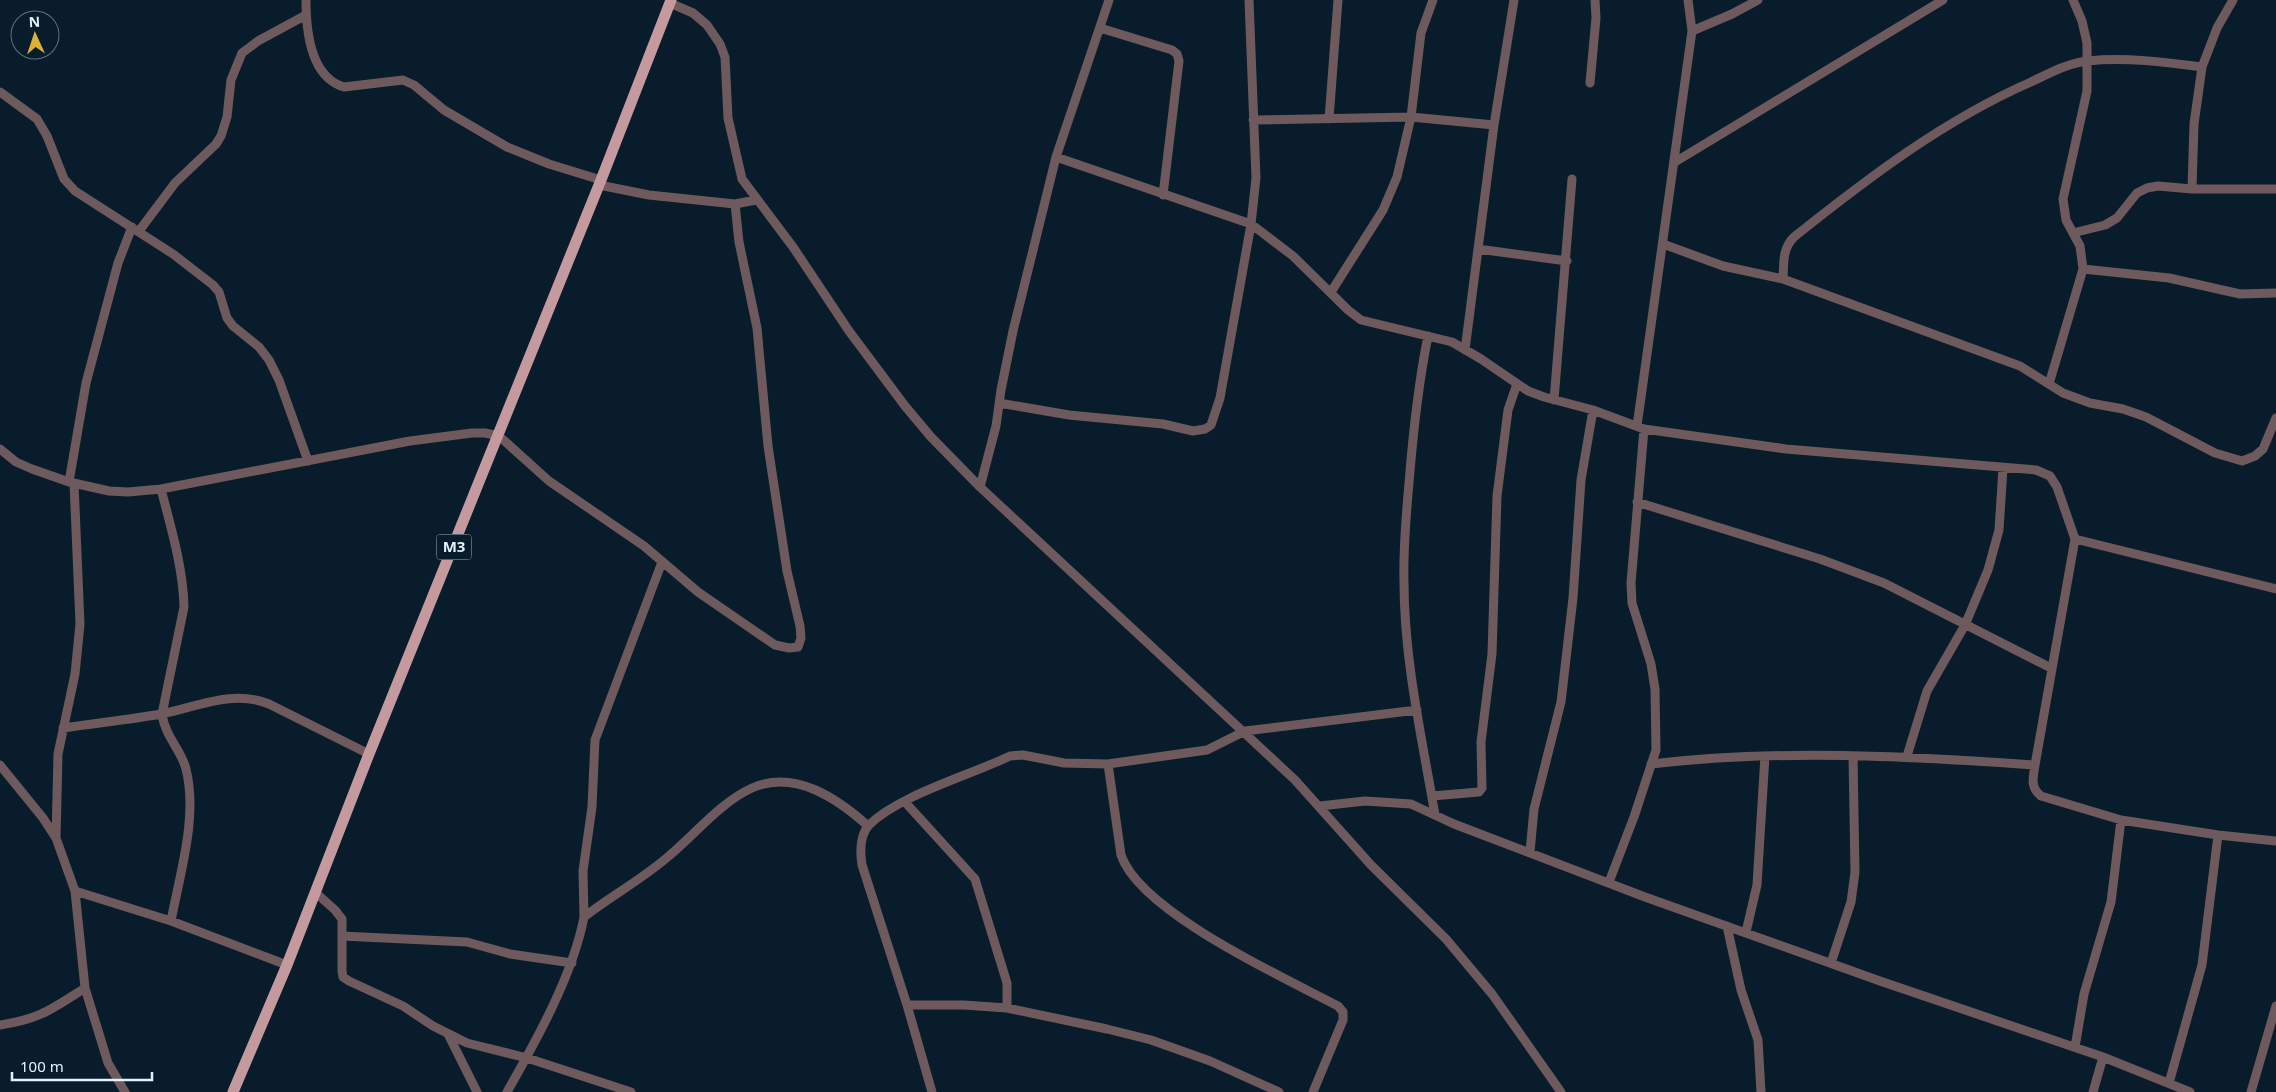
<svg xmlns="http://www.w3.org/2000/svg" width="2276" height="1092" font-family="'Noto Sans',sans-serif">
  <rect width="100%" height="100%" fill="#081c2c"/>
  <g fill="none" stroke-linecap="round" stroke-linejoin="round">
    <path stroke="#6e5a5c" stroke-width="9" d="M306 0C306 29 310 77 344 87L403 80 414 85 444 110 507 147 549 164 601 180
      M670 3 693 13 707 25 720 44 725 57 728 118 742 179 793 247 849 331 905 406 931 437 980 487 1295 780 1371 865 1446 939 1492 994 1561 1092
      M1100 28 1172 50 1177 54 1179 61 1163 195
      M1692 31 1732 14 1758 0
      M1590 83 1596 18 1595 0
      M0 92 37 119 47 136 64 179 75 191 173 254 213 285 219 292 227 318 233 326 259 347 269 360 279 380 308 461
      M1329 119 1338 0
      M1253 120 1411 117 1494 125
      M1056 157 1251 224 1293 256 1348 310 1361 320 1452 342 1481 359 1528 391 1544 397 1593 410 1644 429 1786 449 2036 470 2050 476 2057 487 2075 539 2035 765C2033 778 2030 787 2041 796L2121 820 2218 835 2276 841
      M1675 162 1943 0
      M2192 189 2194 124 2202 67 2217 28 2233 0
      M735 204 756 200
      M139 231 175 183 216 144 221 136 227 117 231 80 242 53 258 41 306 15
      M2073 233 2105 225 2117 218 2137 193 2147 188 2158 186 2192 189H2276
      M1663 244 1723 266 1783 279 2020 366 2063 393 2090 403 2123 409 2146 417 2215 453 2242 461 2255 456 2263 449 2276 418
      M1478 249 1567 261
      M2083 269 2169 278 2240 294 2276 293
      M1783 279C1784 263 1782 249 1794 237 1868 178 1944 120 2031 82 2050 73 2068 63 2088 61 2124 57 2166 62 2202 67
      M1331 292 1383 210 1397 177 1411 117 1421 33 1433 0
      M1428 336C1418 385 1413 433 1409 483 1406 516 1403 549 1404 582 1404 660 1422 738 1435 815
      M1465 350 1494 125 1514 0
      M2049 384 2083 269 2080 246 2066 220 2063 199 2087 91V43L2082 21 2073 0
      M1554 400 1572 179
      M999 403 1069 415 1163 424 1193 431 1205 429 1211 425 1220 398 1251 224 1256 178 1249 0
      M1637 426 1692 31 1688 0
      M0 449 16 462 32 469 69 482 109 491 128 492 161 489 410 441 472 433H485L499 436 549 481 644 546 698 592 775 645 789 648 798 647 801 638 800 626 787 571 768 446 757 328 739 242 735 204 649 195 599 185
      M69 482 86 383 118 263 132 227
      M980 487 996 426 1001 390 1013 331 1056 157 1109 0
      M161 489C171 528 183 567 184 607L162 714C165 737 181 749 186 769 198 817 180 873 171 921
      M1637 502 1820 559 1884 583 2051 668
      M2075 539 2276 589
      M63 728C95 723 128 720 161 714 197 707 233 689 269 704L369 754
      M1907 756 1927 691 1965 625 1988 570 1999 530 2003 468
      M1108 764 1121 855C1140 912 1285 978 1338 1006L1343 1012V1020L1313 1092
      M1651 764C1779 749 1907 756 2035 765
      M0 765 43 818 56 838 75 891 171 921 287 965
      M1432 796 1479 792 1482 788 1481 742 1492 654 1497 496 1508 410 1517 384
      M905 802 975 879 1007 983V1008
      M1320 806 1365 801 1411 804 1454 824 1645 897 1880 981 2103 1057 2190 1092
      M56 838 58 754 75 674 80 624 74 483
      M1530 852 1534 809 1561 702 1573 598 1581 480 1593 410
      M1609 882 1634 817 1656 750 1655 689 1651 664 1632 603 1631 583 1644 429
      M75 891 85 988 108 1063 125 1092
      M316 893 335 910 342 919V971L343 977 349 981 403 1006 433 1026 467 1043 527 1058 631 1092
      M584 917 583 871 592 807 595 740 662 562
      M1727 926 1741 990 1758 1040 1761 1092
      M1746 932 1757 885 1765 756
      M342 936 467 942 510 954 572 963
      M1831 963 1851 902 1855 872 1853 756
      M907 1005H964L1007 1008 1107 1029 1151 1040 1210 1061 1279 1092
      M0 1025C40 1019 52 1009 85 988
      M448 1034 477 1092
      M2075 1047 2084 994 2111 902 2121 820
      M2169 1083 2202 965 2218 835
      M507 1092C536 1041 573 975 584 917 612 895 643 879 670 855 696 833 721 802 752 788 795 769 838 799 868 826
      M932 1092 907 1005 862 865C860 852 859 836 869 825 899 795 971 775 1010 756L1023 755 1064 763 1108 764 1207 750 1245 731 1417 710
      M2093 1092 2103 1057
      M2251 1092 2276 1006"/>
    <path stroke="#c59a9e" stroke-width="11" d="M233 1092 287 965 369 754 601 180 671 0"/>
  </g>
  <g text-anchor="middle" stroke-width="5" stroke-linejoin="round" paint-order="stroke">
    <rect fill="#081c2c" stroke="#a3b1be" stroke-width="1" x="436.5" y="534.5" width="35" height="25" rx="4"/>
    <g font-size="15" font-weight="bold" fill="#e5f1fc">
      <text x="454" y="552">M3</text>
    </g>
  </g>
  <g transform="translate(35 35) rotate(357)"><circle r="24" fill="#081c2c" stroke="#60717f"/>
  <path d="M0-4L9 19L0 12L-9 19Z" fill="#dfb034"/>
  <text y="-8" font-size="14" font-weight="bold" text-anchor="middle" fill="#e5f1fc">N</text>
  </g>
  <path d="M12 1072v8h140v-8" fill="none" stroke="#e5f1fc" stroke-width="2.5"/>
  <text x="20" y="1072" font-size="15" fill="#e5f1fc" stroke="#081c2c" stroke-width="4" paint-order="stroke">100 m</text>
</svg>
